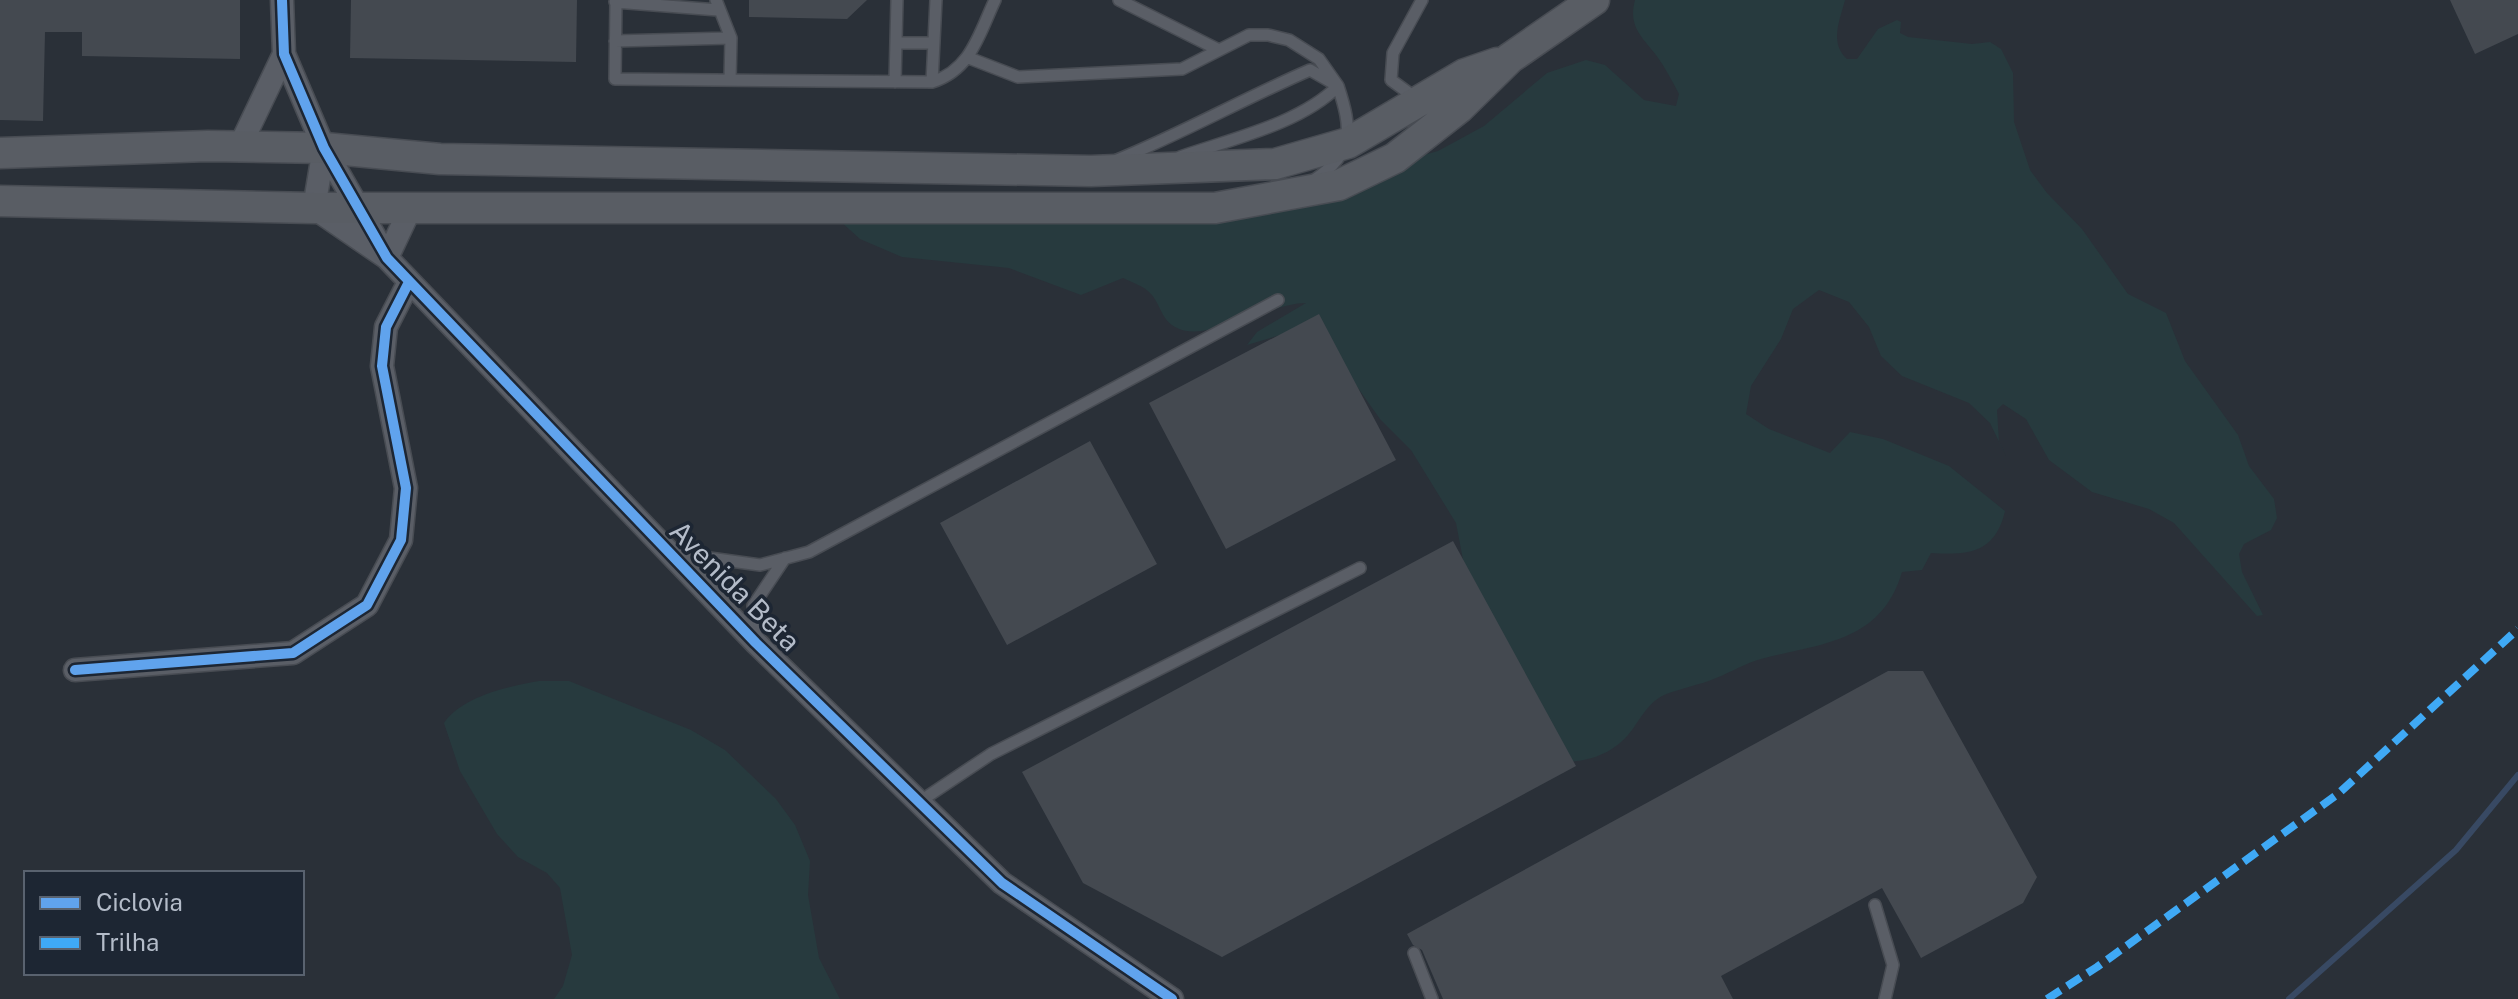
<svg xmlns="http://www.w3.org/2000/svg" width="2518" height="999" font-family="'Public Sans',sans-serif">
  <rect width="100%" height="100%" fill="#2a3038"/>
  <path fill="#273a3e" d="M1635 0H1845C1840 20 1829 43 1847 59H1857L1878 29 1897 20 1901 22 1900 33 1908 37 1972 44 1990 42 2001 49 2013 73 2014 122 2030 170 2047 193 2082 229 2128 294 2166 313 2185 361 2238 435 2249 466 2274 499 2277 518 2271 530 2244 544 2239 554 2242 572 2263 615 2257 616 2174 523 2149 509 2092 492 2049 460 2026 419 2003 404 1997 410 1999 442 2006 456 1990 423 1969 403 1902 376 1881 356 1869 327 1849 302 1819 290 1793 309 1781 339 1751 386 1746 414 1769 429 1830 453 1850 432 1883 439 1949 466 2005 511C1995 554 1968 555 1931 553L1922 570 1902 572C1881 643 1821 643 1761 659 1746 663 1731 672 1716 678 1700 685 1681 688 1664 695 1646 704 1640 721 1628 735 1610 756 1582 764 1556 761L1469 591 1456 523 1411 450 1380 419 1331 350 1297 330 1247 345 1257 332 1306 303C1268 303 1206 345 1175 327 1160 318 1161 304 1150 293 1144 286 1131 282 1123 278L1081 295 1009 268 902 257 860 239 818 201 1234 208 1438 151 1484 126 1547 73 1586 60 1605 65 1644 100 1676 106 1679 94C1672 81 1665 67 1656 55 1641 36 1628 26 1635 0Z
    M539 681H569L691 730 725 750 776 799 795 825 810 861 808 895 819 958 840 999H554L563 986 572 955 560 888 547 873 518 857 497 834 460 771 444 723C462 696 510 686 539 681Z"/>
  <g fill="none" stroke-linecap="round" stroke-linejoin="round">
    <path stroke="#384963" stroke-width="6" d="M2289 999 2456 850 2518 775"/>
  </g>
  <path fill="#444950" d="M0 0H240V59L82 56V32H45L43 121 0 120Z
    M351 0H577L576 62 350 58Z
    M749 0H867L847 19 749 17Z
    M2450 0H2518V34L2475 54Z
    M1319 314 1396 460 1226 549 1149 403Z
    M1090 441 1157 564 1007 645 940 523Z
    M1453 541 1576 766 1222 957 1083 883 1022 772Z
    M1888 671H1923L2037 877 2023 903 1921 958 1882 888 1721 976 1733 999H1443L1422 950 1413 945 1407 934Z"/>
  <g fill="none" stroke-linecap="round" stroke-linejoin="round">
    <defs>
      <path id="lane" d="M616 0 615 79 932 82C971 70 979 34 995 0
        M716 0 731 38 730 80
        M1119 0 1217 49
        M615 2 718 10
        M615 41 731 38
        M896 43H934
        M969 58 1018 77 1182 69 1249 35H1268L1289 40 1319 59 1338 86C1300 124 1231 139 1180 157
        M895 82 897 0
        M932 82 936 0
        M1417 99 1391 80 1393 53 1422 0
        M1117 160C1183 133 1245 98 1310 70L1338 86C1352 129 1355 153 1314 180
        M673 553 760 565 809 552 1278 300
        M756 640 753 606 785 558
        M919 802 991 754 1360 568
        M1875 905 1893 965 1885 999
        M1414 953 1432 999"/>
      <path id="street" d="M282 0 284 54 324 148 387 258 756 643 1002 883 1172 999
        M239 148 284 54
        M324 148 314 208 387 258 412 205
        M75 670 293 653 367 605 401 540 406 488 382 366 386 327 409 282"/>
      <path id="secondary" d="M0 153 208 146 324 148 440 159 1091 171 1275 164 1348 143 1465 74 1497 63
        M0 201 314 208H1215L1339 185 1395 158 1459 108 1510 58 1594 0"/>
    </defs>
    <use href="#lane" stroke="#484c53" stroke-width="14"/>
    <use href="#street" stroke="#484c53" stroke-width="25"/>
    <use href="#secondary" stroke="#484c53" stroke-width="33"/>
    <use href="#lane" stroke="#5a5e66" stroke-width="11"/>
    <use href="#street" stroke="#5a5e66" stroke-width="22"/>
    <use href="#secondary" stroke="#595d64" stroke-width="30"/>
    <path stroke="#3fa9f5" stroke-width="8" stroke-dasharray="16 8" stroke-linecap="butt" d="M2047 999 2097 967 2338 794 2518 629"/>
    <defs>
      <path id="cycleway" d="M282 0 284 54 324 148 387 258 756 643 1002 883 1172 999
        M75 670 293 653 367 605 401 540 406 488 382 366 386 327 409 282"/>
    </defs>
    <use href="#cycleway" stroke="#1d2633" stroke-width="15"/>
    <use href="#cycleway" stroke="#60a3ed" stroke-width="10"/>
  </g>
  <g text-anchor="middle" stroke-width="7" stroke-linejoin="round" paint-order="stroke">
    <g font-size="28" fill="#b4bcc9" stroke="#1d2633">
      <text transform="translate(735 586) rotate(45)" y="10">Avenida Beta</text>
    </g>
  </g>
  <rect x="24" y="871" width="280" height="104" fill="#1d2633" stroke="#59626f" stroke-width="2"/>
  <rect x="40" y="897" width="40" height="12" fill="#60a3ed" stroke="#59626f" stroke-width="2"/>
  <text x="96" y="911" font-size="24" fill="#b4bcc9">Ciclovia</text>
  <rect x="40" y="937" width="40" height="12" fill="#3fa9f5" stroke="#59626f" stroke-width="2"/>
  <text x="96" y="951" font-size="24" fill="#b4bcc9">Trilha</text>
</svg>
